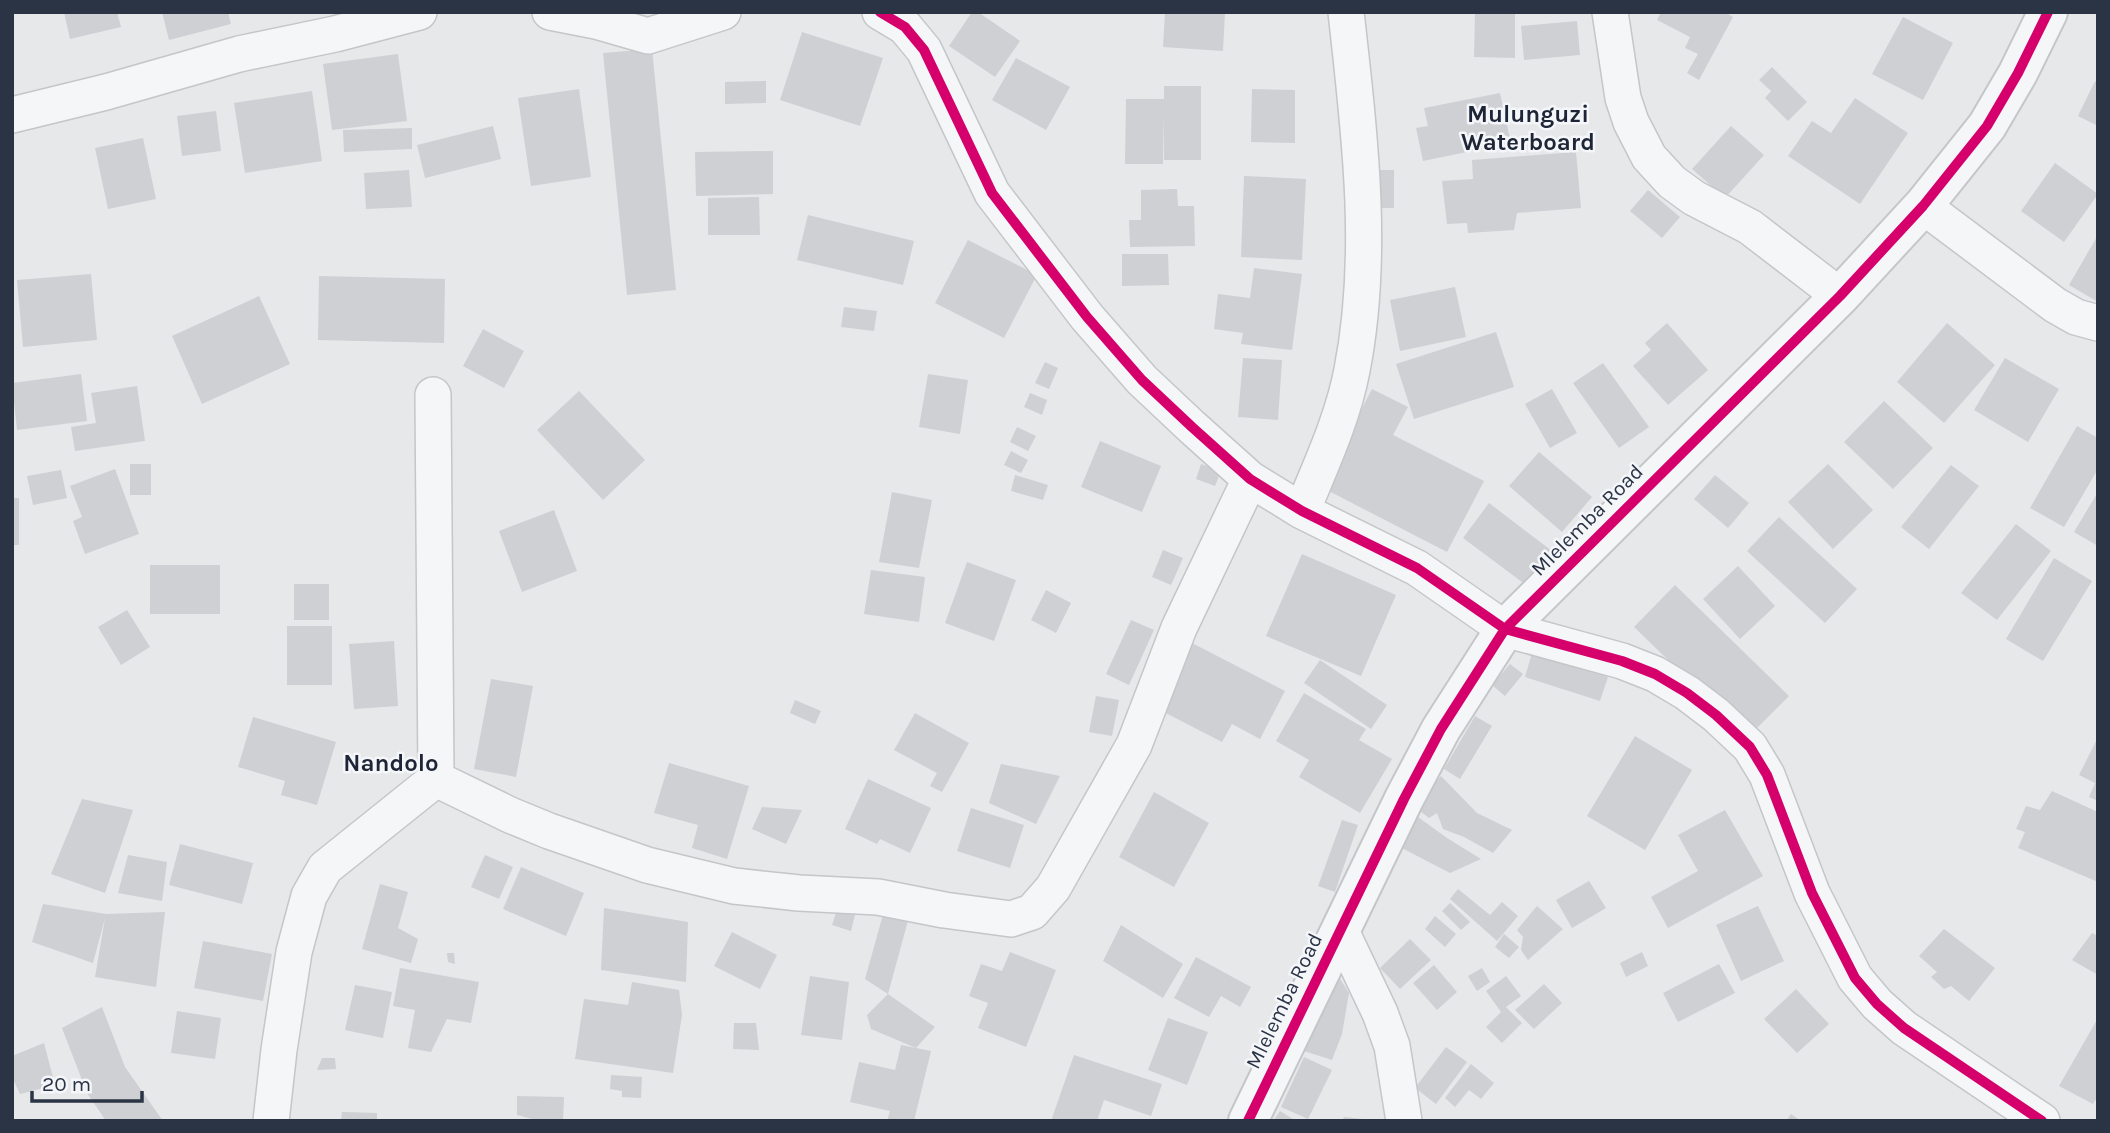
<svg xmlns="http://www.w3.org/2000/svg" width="2110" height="1133" font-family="Karla,sans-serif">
  <rect width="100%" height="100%" fill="#e6e8ea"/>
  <path fill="#ced0d3" d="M64 12H117L121 27 70 39Z
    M162 12H228L231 24 169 40Z
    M972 12H978L1020 41 995 77 949 46Z
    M1165 12H1225L1223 51 1163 47Z
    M1475 12H1515V58L1474 57Z
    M1661 12H1724L1733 17 1699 80 1687 73 1698 54 1685 48 1690 37 1657 20Z
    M1903 17 1953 43 1923 100 1872 74Z
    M1577 21 1580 55 1524 60 1521 26Z
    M802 32 883 58 860 126 780 100Z
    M652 49 676 290 627 295 603 53Z
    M398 54 407 121 332 130 323 64Z
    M1016 58 1070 87 1046 130 992 100Z
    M1772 67 1807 102 1788 121 1765 98 1771 91 1759 80Z
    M766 81V103L725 104V82Z
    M2095 81 2098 83V126L2078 116Z
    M1164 86H1201V160H1164L1163 112V164H1125L1126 99H1164Z
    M579 89 591 177 531 186 518 98Z
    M1252 89 1295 90V143L1251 142Z
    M312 91 322 161 245 173 234 103Z
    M1500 93 1511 143 1423 161 1416 128 1428 126 1424 108Z
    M1855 98 1908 133 1860 204 1788 156 1812 121 1831 133Z
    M216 111 221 151 182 156 177 116Z
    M493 126 501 159 425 178 417 145Z
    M1731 126 1764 155 1725 198 1692 169Z
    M412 128V149L344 152 343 130Z
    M143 138 156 199 108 209 95 148Z
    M773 151V194L696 196 695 152Z
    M1576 152 1581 208 1517 213 1514 230 1468 233 1467 223 1447 224 1442 181 1473 179 1472 160Z
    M2055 163 2098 194 2064 242 2021 211Z
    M409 170 412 207 366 209 364 173Z
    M1374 170H1394V208H1374Z
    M1244 176 1306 179 1302 260 1241 257Z
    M1177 189 1178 206H1194L1195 246 1130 247 1129 220H1141V190Z
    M1648 190 1680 217 1662 238 1630 211Z
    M759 197 760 235H708V198Z
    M808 215 914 241 903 285 797 260Z
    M2098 235V302L2069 285Z
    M968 240 1037 275 1004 338 935 303Z
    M1122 254H1168L1169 285 1122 286Z
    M1254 268 1302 274 1292 350 1241 344 1243 333 1214 329 1218 294 1250 298Z
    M91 274 97 340 23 347 17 280Z
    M319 276 445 279 444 343 318 340Z
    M1455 287 1466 337 1400 351 1390 300Z
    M259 296 290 364 202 404 172 336Z
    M844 307 877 311 874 331 841 327Z
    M1667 323 1708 370 1668 405 1633 366 1651 350 1645 343Z
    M1947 323 1995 365 1944 423 1897 382Z
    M483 329 524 351 504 388 463 366Z
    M1496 332 1514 387 1414 419 1396 364Z
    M1243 358 1282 360 1278 420 1238 417Z
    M2005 358 2059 389 2028 442 1974 410Z
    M1045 362 1058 368 1049 389 1035 383Z
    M1603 363 1649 427 1619 448 1573 383Z
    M81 374 87 421 17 430 12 383Z
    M928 374 968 380 960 434 919 427Z
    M137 386 145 441 75 451 71 427 96 423 91 393Z
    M1372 389 1408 407 1393 435 1484 481 1447 552 1321 487Z
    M1552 389 1577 433 1550 448 1525 404Z
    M579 391 645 460 603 500 537 430Z
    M1030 393 1047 400 1042 415 1024 407Z
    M1884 401 1933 448 1893 489 1844 442Z
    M2077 426 2098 438V469L2064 527 2030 508Z
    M1017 427 1036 436 1028 451 1010 442Z
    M1100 441 1161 466 1142 512 1081 487Z
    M1011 451 1028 460 1021 473 1004 465Z
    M1539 452 1592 497 1562 532 1509 486Z
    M130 464H151V495H130Z
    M1201 464 1221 471 1215 486 1196 479Z
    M1828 464 1873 510 1833 549 1788 502Z
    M1951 465 1979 486 1929 549 1901 527Z
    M115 469 139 534 85 554 73 521 82 517 70 486Z
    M61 470 67 498 33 505 27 476Z
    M1015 475 1048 485 1043 500 1011 491Z
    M1715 475 1749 503 1728 528 1694 499Z
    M892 492 932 500 919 568 879 562Z
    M2098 492V546L2074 532Z
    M12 498H19V545H12Z
    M1489 503 1556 554 1530 588 1463 538Z
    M554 510 577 571 522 592 499 531Z
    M1779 517 1857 589 1825 623 1747 551Z
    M2016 524 2051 551 1997 620 1961 593Z
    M1163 550 1183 558 1171 585 1152 577Z
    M1302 554 1396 595 1361 676 1266 636Z
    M2054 558 2092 581 2043 661 2006 639Z
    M967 562 1016 580 994 641 945 623Z
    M150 565H220V614H150Z
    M1738 566 1775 606 1740 639 1703 599Z
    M871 570 925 577 919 622 864 614Z
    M294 584H329V620H294Z
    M1675 585 1789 696 1748 737 1634 627Z
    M1046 590 1071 603 1056 633 1031 620Z
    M127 610 150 647 121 665 98 627Z
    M1131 620 1154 630 1129 685 1106 674Z
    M287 626H332V685H287Z
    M394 641 398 706 354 709 349 644Z
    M1192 643 1285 691 1260 739 1232 724 1222 742 1158 709Z
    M1532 653 1608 677 1600 701 1525 677Z
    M1320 660 1387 705 1371 729 1304 683Z
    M1510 664 1523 674 1505 696 1492 685Z
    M491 679 533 686 516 777 474 769Z
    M1304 693 1366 729 1359 740 1392 759 1360 813 1299 777 1309 760 1276 741Z
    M1096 696 1119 700 1112 736 1089 732Z
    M795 700 821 711 815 724 790 713Z
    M915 713 969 743 942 792 930 786 937 773 894 750Z
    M1475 716 1492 726 1460 779 1444 769Z
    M253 717 336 742 317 805 281 795 285 781 238 767Z
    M1635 736 1692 770 1645 850 1587 816Z
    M2098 737V801L2089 797 2095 783 2079 775Z
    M669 763 749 786 727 859 692 848 698 825 654 813Z
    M1001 764 1060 776 1036 824 989 803Z
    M1441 776 1477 813 1512 830 1493 853 1464 837 1443 829 1437 813 1429 818 1420 811 1427 792Z
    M868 779 931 808 910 853 880 839 877 844 845 829Z
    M2052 791 2098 812V882L2018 848 2025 832 2016 829 2026 806 2040 810Z
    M1154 792 1209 823 1174 887 1119 857Z
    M82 799 133 810 105 893 51 874Z
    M762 807 802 810 786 844 752 829Z
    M971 808 1024 825 1010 868 957 851Z
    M1725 810 1763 876 1668 928 1651 897 1698 871 1678 835Z
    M1418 817 1447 838 1481 859 1450 873 1394 844Z
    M1342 820 1358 825 1335 892 1318 886Z
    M180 844 253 863 242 904 169 885Z
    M128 855 167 862 162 901 118 893Z
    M485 855 513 867 499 899 471 887Z
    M521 867 584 893 566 936 503 909Z
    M1589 881 1606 908 1572 928 1556 900Z
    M380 884 408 892 398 928 418 939 411 963 362 949Z
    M1458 889 1490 915 1502 902 1518 916 1497 941 1450 899Z
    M1450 903 1470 922 1461 930 1442 911Z
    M43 904 106 914 165 912 156 987 95 977 105 918 93 963 32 942Z
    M1537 906 1563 929 1528 960 1521 950 1523 937 1517 930Z
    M1758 906 1784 961 1741 981 1716 925Z
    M604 908 688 922 686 982 601 970Z
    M837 910 855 915 851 931 832 925Z
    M884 911 909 917 888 994 865 979Z
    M1435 916 1456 934 1445 947 1425 929Z
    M1121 925 1183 964 1163 998 1103 961Z
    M1944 929 1995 968 1969 1001 1951 986 1944 989 1931 977 1937 972 1919 956Z
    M732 932 777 955 760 989 714 966Z
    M2092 933 2098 936V975L2072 960Z
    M1504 934 1519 947 1509 958 1495 947Z
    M1410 939 1431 960 1400 989 1380 968Z
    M203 941 272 954 263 1001 194 988Z
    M1010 952 1056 970 1026 1047 978 1028 988 1003 969 996 981 964 1002 971Z
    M1642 952 1648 966 1626 977 1620 963Z
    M447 953H454L455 964 448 962Z
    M1196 957 1251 987 1240 1007 1221 996 1209 1017 1174 998Z
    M1719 964 1735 993 1678 1022 1663 993Z
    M1434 965 1457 992 1437 1010 1413 983Z
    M400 968 479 982 471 1023 447 1019 431 1052 408 1048 415 1010 393 1006Z
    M1482 968 1490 982 1477 991 1468 976Z
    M1337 974 1349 993 1342 1034 1332 1060 1304 1051Z
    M810 976 849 982 842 1040 801 1035Z
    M1506 976 1521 996 1506 1007 1522 1023 1502 1043 1486 1027 1501 1012 1486 991Z
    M632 982 679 990 682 1015 673 1073 575 1059 584 999 628 1005Z
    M1544 984 1562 1003 1534 1029 1515 1010Z
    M355 985 392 992 383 1038 345 1030Z
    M1796 989 1829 1024 1797 1053 1764 1019Z
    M888 994 935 1027 916 1048 871 1029 867 1015Z
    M102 1007 125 1067 163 1121H106L87 1093 62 1028Z
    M177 1011 221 1018 215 1059 171 1053Z
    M1168 1018 1208 1032 1187 1085 1148 1070Z
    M2098 1018V1096L2093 1104 2059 1086Z
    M734 1023H756L759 1050 733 1049Z
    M44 1043 55 1085 20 1094 12 1077V1056Z
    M901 1045 931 1051 914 1121H887L890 1111 850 1102 859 1062 895 1070Z
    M1446 1047 1467 1062 1436 1104 1415 1088Z
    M1074 1055 1162 1084 1151 1116 1104 1100 1097 1121H1051Z
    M1304 1057 1332 1070 1308 1119 1281 1107Z
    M322 1058H335L336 1069 317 1070Z
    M1471 1064 1494 1083 1481 1099 1469 1090 1455 1107 1445 1098Z
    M611 1075 642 1077 641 1098 622 1097V1091L610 1089Z
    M517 1096 564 1097 563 1121H540L517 1115Z
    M1280 1111 1296 1121H1273Z
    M342 1112 377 1113V1121H341Z
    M1791 1114 1801 1121H1786Z
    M1344 1117 1363 1119V1121H1342Z"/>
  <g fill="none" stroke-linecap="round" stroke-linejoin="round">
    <defs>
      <path id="minor" d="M550 12 596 21 648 36 723 12
        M880 12 905 27 924 50 992 193 1087 317 1142 380 1192 427 1250 479 1302 511 1417 568 1505 629 1622 661 1655 674 1687 693 1716 715 1750 747 1767 775 1812 893 1855 978 1877 1004 1904 1028 2042 1121
        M1610 12 1623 98 1631 122 1649 157 1672 182 1694 198 1750 227 1840 296
        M12 115 106 92 239 54 335 34 419 12
        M1923 206 2055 305 2076 317 2098 323
        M1302 511C1321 465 1343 418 1352 370 1375 253 1359 129 1346 12
        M436 779 510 815 549 831 647 865 734 886 799 893 878 897 944 910 1011 919 1032 912 1053 888 1134 745 1179 628 1250 479
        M1340 929 1380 1013 1392 1046 1404 1121
        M271 1121 279 1050 294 952 309 896 325 868 436 779 433 395"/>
      <path id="tertiary" d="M1248 1121 1404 799 1441 729 1505 629 1840 296 1923 206 1987 126 2018 73 2048 12"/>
    </defs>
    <use href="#minor" stroke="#c4c6c8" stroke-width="38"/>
    <use href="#tertiary" stroke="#c4c6c8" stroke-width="42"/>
    <use href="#minor" stroke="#f5f6f7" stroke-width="35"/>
    <use href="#tertiary" stroke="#f5f6f7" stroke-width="38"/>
    <defs>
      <path id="cycleway" d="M880 12 905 27 924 50 992 193 1087 317 1142 380 1192 427 1250 479 1302 511 1417 568 1505 629 1622 661 1655 674 1687 693 1716 715 1750 747 1767 775 1812 893 1855 978 1877 1004 1904 1028 2042 1121
        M1248 1121 1404 799 1441 729 1505 629 1840 296 1923 206 1987 126 2018 73 2048 12"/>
    </defs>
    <use href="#cycleway" stroke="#f4f6f9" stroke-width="15"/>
    <use href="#cycleway" stroke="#d6006c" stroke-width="10"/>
  </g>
  <g text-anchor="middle" stroke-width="5" stroke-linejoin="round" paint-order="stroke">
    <g font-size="21" fill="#2b3445" stroke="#f4f6f9">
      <text transform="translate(1587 520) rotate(-45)" y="7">Mlelemba Road</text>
      <text transform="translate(1284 1001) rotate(-64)" y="7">Mlelemba Road</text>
    </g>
    <g font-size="24" font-weight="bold" fill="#1d2536" stroke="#f4f6f9">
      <text x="1528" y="122">Mulunguzi<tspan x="1528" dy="28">Waterboard</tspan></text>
      <text x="391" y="771">Nandolo</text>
    </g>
  </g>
  <rect width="2110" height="1133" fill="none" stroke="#2b3445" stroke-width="28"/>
  <path d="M32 1091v10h110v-10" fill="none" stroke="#2b3445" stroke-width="3.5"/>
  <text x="42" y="1091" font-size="21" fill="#2b3445" stroke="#f4f6f9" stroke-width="5" paint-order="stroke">20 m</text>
</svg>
